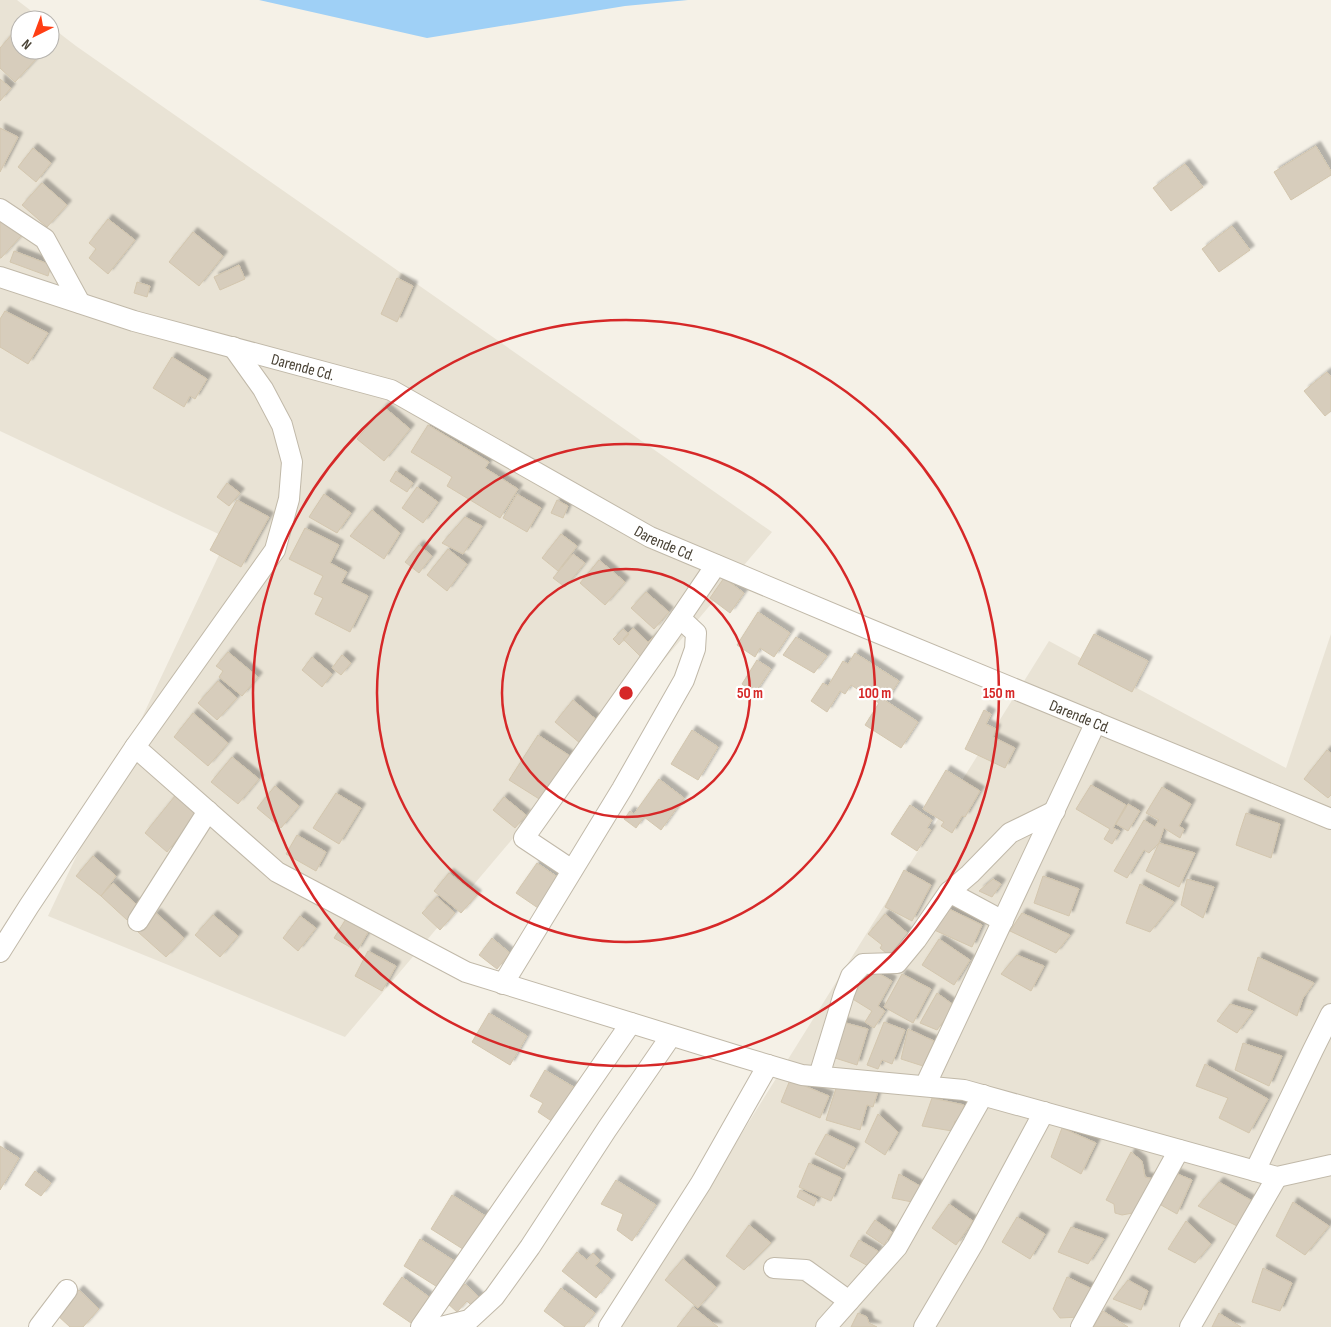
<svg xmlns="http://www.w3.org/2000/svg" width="1331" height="1327" font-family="'Sofia Sans Condensed',sans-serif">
  <defs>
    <filter id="shadow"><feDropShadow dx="4.5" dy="-4.5" stdDeviation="1" flood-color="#0004"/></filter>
  </defs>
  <rect width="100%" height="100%" fill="#f5f1e7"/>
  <path fill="#e9e3d5" d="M0 0H17L43 20H20V50H50V26L76 46 772 532 345 1037 48 916 227 538 0 431Z
    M1331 634V1327H621L1049 641 1286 768Z"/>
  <path fill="#9fd0f6" d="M259 0H688L625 6 427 38Z"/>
  <path fill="#d7cdbc" stroke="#d3c6ae" filter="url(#shadow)" d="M13 33 20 39V50H32L39 56 15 82 0 68V48Z
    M0 79 11 88 0 101Z
    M0 128 18 137 0 172Z
    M1316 146 1331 171V175L1291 200 1274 172Z
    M33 148 51 163 36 182 18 167Z
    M1185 164 1203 187 1171 211 1153 188Z
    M42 183 67 205 47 227 22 205Z
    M0 217 21 236 1 258H0Z
    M108 219 135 240 108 274 89 258 96 249 89 243Z
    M1232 226 1250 250 1219 272 1202 249Z
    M193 232 223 256 199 286 169 262Z
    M14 251 51 265 48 276 10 262Z
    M239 265 245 279 220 290 214 277Z
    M397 278 413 286 397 322 381 314Z
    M137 282 150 286 147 297 134 293Z
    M5 311 48 333 28 364 0 347V319Z
    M172 357 207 379 195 399 190 396 184 407 153 388Z
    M1327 372 1331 377V411L1325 416 1304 391Z
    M384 407 410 429 384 461 357 439Z
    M428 425 489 462 485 468 518 489 500 518 447 486 452 477 411 452Z
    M396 471 413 483 407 492 390 481Z
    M227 483 240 493 229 506 217 497Z
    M417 487 438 502 423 523 402 508Z
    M324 494 351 513 337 533 309 517Z
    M517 494 541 508 527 532 503 518Z
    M237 500 269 517 241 567 210 550Z
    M557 500 568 506 563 518 551 513Z
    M372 510 400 533 384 559 350 536Z
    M465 517 482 526 463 554 442 543Z
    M305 528 339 545 330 563 347 572 341 583 368 596 350 632 315 614 323 598 314 594 323 576 289 559Z
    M561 534 577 546 558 571 542 558Z
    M419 545 432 556 419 573 405 562Z
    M448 549 467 564 447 591 427 575Z
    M573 554 585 563 565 587 553 578Z
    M599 560 625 582 605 605 580 583Z
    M724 578 744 593 730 613 710 598Z
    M646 592 669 612 654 629 631 608Z
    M758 612 790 633 774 657 760 648 755 657 737 645Z
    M633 628 648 642 654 636 662 643 645 661 623 639Z
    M623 629 629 634 619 645 613 639Z
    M1094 634 1148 661 1132 692 1078 664Z
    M796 637 827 656 814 673 783 655Z
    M228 652 258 677 242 696 219 677 223 671 216 666Z
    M855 653 899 681 886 701 918 722 901 748 865 725 879 703 851 685 845 694 840 691 827 712 811 701 823 683 828 686 843 661 848 664Z
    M342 655 351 663 341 675 332 668Z
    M312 657 332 674 322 687 302 670Z
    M757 660 771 669 755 693 742 684Z
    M218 681 237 698 217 720 198 703Z
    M573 700 599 722 581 744 555 722Z
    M984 710 991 714 986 724 996 729 993 737 1015 748 1005 768 965 749Z
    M193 713 228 743 208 766 174 737Z
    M692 730 718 747 698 780 671 764Z
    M538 735 573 758 544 802 509 780Z
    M1327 750 1331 753V795L1328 798 1304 779Z
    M232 757 259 779 238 804 211 782Z
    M946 770 980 791 965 817 962 816 952 833 941 826 944 822 923 809Z
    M659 779 684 798 661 830 644 817 636 828 624 819 630 811 634 814Z
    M1091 785 1126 805 1113 828 1120 831 1112 844 1104 839 1110 829 1076 809Z
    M275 786 299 806 281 828 257 808Z
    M1162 787 1191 804 1179 826 1184 829 1180 838 1164 828 1159 843 1149 853 1144 850 1127 878 1114 871 1144 820 1155 827 1159 820 1146 813Z
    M179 791 204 812 191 822 167 852 145 833Z
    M336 793 361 808 339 844 313 828Z
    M504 797 526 815 515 828 493 810Z
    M1128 804 1140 811 1128 831 1116 824Z
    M910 805 932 820 927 828 931 830 917 851 891 834Z
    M1246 813 1280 824 1271 858 1236 845 1240 831Z
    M297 835 326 852 316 871 286 854Z
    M1159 843 1195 853 1179 887 1146 871Z
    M93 856 116 876 101 896 76 876Z
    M537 863 559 878 538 908 516 893Z
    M904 870 931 885 912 921 885 907Z
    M449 873 477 895 461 913 434 891Z
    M1043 876 1079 889 1069 916 1034 903Z
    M993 879 1001 884 992 897 979 891Z
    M1187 879 1214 887 1203 918 1181 905Z
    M113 883 139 907 127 920 101 896Z
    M1140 884 1174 902 1150 932 1126 923Z
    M437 897 455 913 440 930 422 913Z
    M943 906 982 925 972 947 932 929Z
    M156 913 184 938 166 957 138 932Z
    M1022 913 1070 935 1056 953 1010 931Z
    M349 914 371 927 357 951 334 938Z
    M885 914 911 936 892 958 880 948 882 945 868 934Z
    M213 915 238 936 220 957 195 935Z
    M300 916 316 928 298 951 283 938Z
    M492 938 510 953 497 969 479 955Z
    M939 939 970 960 954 985 922 965Z
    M368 951 396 966 382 991 355 976Z
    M1017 955 1044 966 1031 991 1001 974Z
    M1258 957 1314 983 1303 998 1297 1016 1248 990Z
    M869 968 892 981 878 1006 885 1011 874 1028 865 1022 872 1011 851 998Z
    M902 974 931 989 913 1023 884 1007Z
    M937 993 955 1006 937 1030 920 1023Z
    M1230 1004 1253 1011 1237 1033 1217 1021Z
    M489 1013 527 1036 510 1065 472 1042Z
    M842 1022 868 1029 857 1065 832 1057Z
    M884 1022 905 1030 892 1064 882 1060 878 1069 867 1065Z
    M908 1029 934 1041 923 1066 901 1059Z
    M1243 1043 1282 1056 1269 1086 1235 1070Z
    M1205 1064 1268 1099 1249 1133 1219 1118 1228 1098 1196 1086Z
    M545 1070 577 1089 556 1124 538 1112 543 1103 530 1096Z
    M790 1080 829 1096 820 1118 781 1102Z
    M837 1085 860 1092 862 1085 878 1091 873 1107 867 1105 860 1130 826 1120Z
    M932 1098 964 1105 961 1123 955 1121 952 1131 922 1126Z
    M878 1114 898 1132 885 1155 865 1142Z
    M1062 1128 1096 1143 1081 1174 1051 1157Z
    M826 1134 855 1148 844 1169 815 1154Z
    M0 1146 19 1158 0 1190Z
    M1131 1152 1142 1161 1145 1177 1153 1179 1133 1213 1122 1215 1115 1213 1114 1204 1106 1200Z
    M809 1163 841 1178 831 1201 799 1187Z
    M35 1171 51 1183 41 1196 25 1185Z
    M1175 1173 1192 1180 1177 1214 1161 1205Z
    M899 1174 920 1186 912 1202 892 1198Z
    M616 1180 656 1205 632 1241 617 1230 623 1214 601 1204Z
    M1219 1182 1254 1202 1239 1227 1198 1206Z
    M800 1190 817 1199 814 1206 797 1197Z
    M452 1195 487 1217 466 1251 431 1229Z
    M1293 1202 1329 1226 1305 1255 1276 1236Z
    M949 1204 973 1221 956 1245 932 1228Z
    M1017 1217 1045 1234 1030 1259 1002 1242Z
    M875 1220 892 1232 884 1245 866 1233Z
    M1186 1221 1211 1244 1195 1263 1168 1249Z
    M749 1225 771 1243 744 1270 726 1256Z
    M1071 1227 1104 1239 1088 1264 1058 1252Z
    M420 1239 456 1262 439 1288 404 1266Z
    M859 1240 878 1251 870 1267 850 1256Z
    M577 1252 587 1260 593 1253 600 1260 595 1266 611 1279 596 1298 562 1271Z
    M683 1259 716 1287 698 1308 665 1280Z
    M1263 1268 1292 1283 1280 1311 1252 1302Z
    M402 1277 429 1297 411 1323 383 1304Z
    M1067 1277 1094 1290 1080 1317 1060 1318 1053 1309Z
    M1128 1280 1148 1291 1141 1310 1113 1299Z
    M465 1284 481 1299 473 1307 467 1301 457 1312 447 1303Z
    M561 1288 595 1313 584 1327H565L544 1311Z
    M79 1290 99 1309 83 1327H70L56 1314Z
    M693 1307 718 1327H677Z
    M1103 1311 1128 1327H1093Z
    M858 1313 867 1317 869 1323 877 1327H851Z
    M1219 1313 1241 1327H1212Z"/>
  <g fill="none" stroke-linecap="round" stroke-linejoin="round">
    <defs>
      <g id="minor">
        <path d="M0 209 45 239 80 303"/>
        <path id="s1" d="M0 277 134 321 391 390 650 537 864 627 1331 819"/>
        <path d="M135 747 277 872 466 972 738 1056 802 1075 964 1090 1277 1177 1331 1165"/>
        <path d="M572 870 524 838 680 618 716 565"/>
        <path d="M949 892 970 874 1010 833 1055 811"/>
        <path d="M138 921 208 811"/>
        <path d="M0 952 29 906 135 747 275 550 289 499 292 462 282 425 263 389 233 347"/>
        <path d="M503 984 622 789 684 680 695 649 696 633 680 618"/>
        <path d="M819 1076 844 994 851 976 863 964 897 963 916 940 949 892 1003 921"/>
        <path d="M925 1086 1096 722"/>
        <path d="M1255 1171 1313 1050 1331 1014"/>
        <path d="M774 1268 806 1270 849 1301"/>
        <path d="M39 1327 67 1290"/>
        <path d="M421 1327 631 1023"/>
        <path d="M441 1327 469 1320 494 1297 530 1247 607 1129 671 1036"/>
        <path d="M609 1327 701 1183 768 1065"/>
        <path d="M826 1327 897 1247 983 1095"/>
        <path d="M924 1327 973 1244 1044 1112"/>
        <path d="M1081 1327 1179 1150"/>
        <path d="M1190 1327 1277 1177"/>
      </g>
    </defs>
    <use href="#minor" stroke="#c1b9a9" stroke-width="22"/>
    <use href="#minor" stroke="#fff" stroke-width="20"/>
  </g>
  <g fill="none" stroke="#d62828" stroke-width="2.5">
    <circle cx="626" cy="693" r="124"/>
    <circle cx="626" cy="693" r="249"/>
    <circle cx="626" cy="693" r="373"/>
  </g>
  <g text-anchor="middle" stroke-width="4.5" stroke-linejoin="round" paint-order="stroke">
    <g font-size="16" fill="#494235" stroke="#fff">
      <text dy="6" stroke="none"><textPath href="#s1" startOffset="316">Darende Cd.</textPath></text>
      <text dy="6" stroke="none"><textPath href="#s1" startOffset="721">Darende Cd.</textPath></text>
      <text dy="6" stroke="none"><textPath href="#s1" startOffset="1171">Darende Cd.</textPath></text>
    </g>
  </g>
  <circle cx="626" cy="693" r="8" fill="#d62828" stroke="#fff" stroke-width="2.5"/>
  <g font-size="15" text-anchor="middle" font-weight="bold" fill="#d62828" stroke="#fff" stroke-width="4.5" stroke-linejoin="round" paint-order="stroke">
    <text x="750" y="698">50 m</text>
    <text x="875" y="698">100 m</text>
    <text x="999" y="698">150 m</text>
  </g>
  <g transform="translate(35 35) rotate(222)"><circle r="24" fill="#ffffff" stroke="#b6b3ae"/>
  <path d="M0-4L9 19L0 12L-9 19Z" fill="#ff3e14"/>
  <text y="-8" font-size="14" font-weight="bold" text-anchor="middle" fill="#494235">N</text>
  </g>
</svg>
